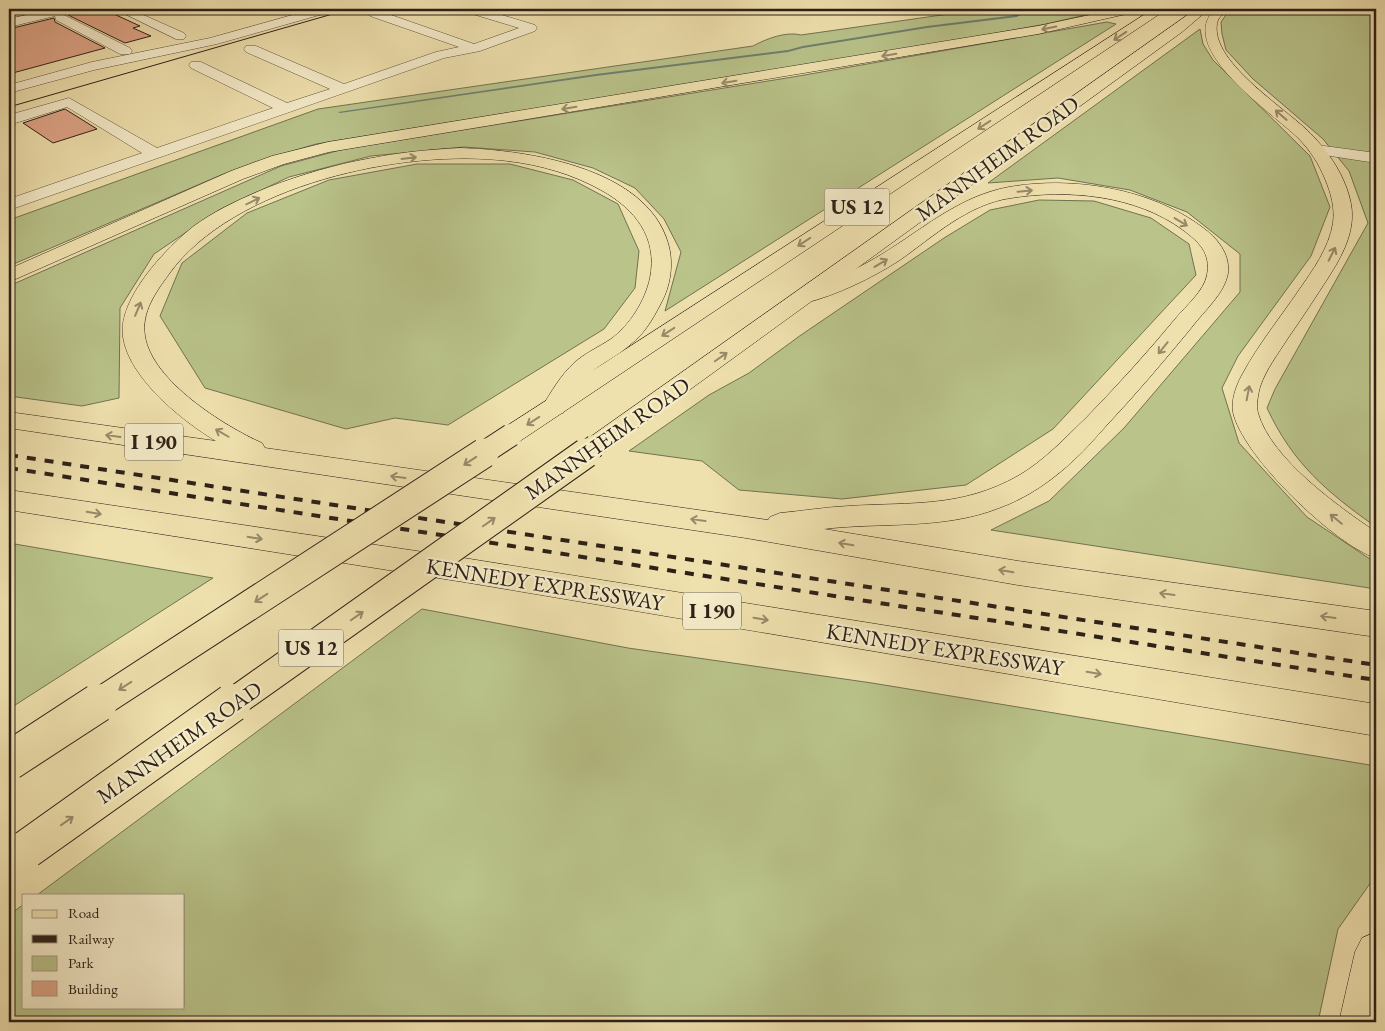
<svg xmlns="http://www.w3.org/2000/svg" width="1385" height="1031" font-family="'EB Garamond',serif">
  <rect width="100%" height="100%" fill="#efe1ae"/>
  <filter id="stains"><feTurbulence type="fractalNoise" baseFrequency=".004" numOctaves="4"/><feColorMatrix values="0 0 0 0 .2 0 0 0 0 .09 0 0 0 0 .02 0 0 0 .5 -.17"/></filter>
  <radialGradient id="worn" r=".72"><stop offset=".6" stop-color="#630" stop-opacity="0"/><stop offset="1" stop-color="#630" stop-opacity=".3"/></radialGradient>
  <path fill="#b9c38a" stroke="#727251" d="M984 9H1111L1046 24 958 40 316 144 255 162 221 175 9 266V220L318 109 753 46C766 39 786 31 801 35Z
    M1230 9H1376V527C1327 492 1293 464 1267 408L1275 389 1368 223 1349 171 1323 139 1253 79 1226 50 1222 34 1221 22Z
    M1107 22 1116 24 665 311 681 252 664 219 635 188 593 168 535 152 464 147 371 156 289 177 219 210 154 254 120 308 119 398 82 406 9 396V286L281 166 344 149 793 77Z
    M1200 29 1203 44 1213 60 1310 156 1330 207 1311 256 1238 356 1222 388 1239 443 1307 517 1376 563V589L991 530 1049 501 1124 428 1240 292V254L1187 212 1130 190 1058 178 988 183Z
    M417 164H510L573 180 618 204 639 251 635 288 604 329 448 425 395 418 346 429 205 388 160 316 182 263 247 213 329 180Z
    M1039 200 1094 201 1151 218 1189 244 1196 275 1053 429 966 485 842 499 739 490 702 461 629 451 709 395 749 373 801 335 944 238 990 210Z
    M9 543 213 578 9 709Z
    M422 609 628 648 872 683 1376 766V875L1338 929 1318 1022H9V915L24 904V1007H184V895H37Z"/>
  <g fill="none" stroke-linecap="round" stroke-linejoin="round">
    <path fill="#6e7f6f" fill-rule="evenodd" d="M1026 9H1030L1017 17 927 28 803 48 788 52 596 76 340 113 338 112 596 74 788 50 803 46 927 26 1016 15Z"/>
  </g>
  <path fill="#dfa587" stroke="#2c2018" d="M86 9H103L140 26 133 28 151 36 125 43 68 15Z
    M54 18 55 22 105 48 9 74V29Z
    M65 109 97 129 53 143 23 123Z"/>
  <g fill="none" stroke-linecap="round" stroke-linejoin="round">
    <defs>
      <path id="minor" d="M54 9H74L72 12 62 14 130 48 132 51 130 54H120L56 20 55 16 9 27V19Z
        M115 9H130L184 33 186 36 184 39H176Z
        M314 9H332L330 12 217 44 94 70 9 93V85L92 62 210 38Z
        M374 9 474 44 519 28 466 12 464 9H482L535 25 537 28 535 31 480 51 444 58 9 210V199L142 153 67 107 9 125V115L69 98 157 148 273 108 191 68 189 65 191 62H201L287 103 330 89 246 52 244 49 246 46H256L344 84 436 52 459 47 370 16 368 13 370 10Z
        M1317 145 1376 153V163L1311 153 1309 150 1311 147Z"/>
      <path id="major" d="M1153 9H1167L520 441 511 444 502 441 498 435 502 429Z
        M1196 9H1209L1182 32 604 452 595 455 586 452 582 446 586 440Z"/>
      <path id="highway" d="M1118 9H1137L1135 12 1038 34 329 152 284 164 243 179 9 282V269L231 171 272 156 328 142 1038 26Z
        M1215 9H1228C1225 13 1220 16 1218 20 1205 59 1287 109 1310 133 1329 152 1346 177 1351 204 1356 231 1342 256 1328 278 1315 298 1302 318 1288 338 1278 354 1266 369 1260 387 1258 395 1256 405 1258 413 1271 459 1339 507 1376 532V558C1335 545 1242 456 1233 412 1231 400 1236 386 1242 375 1258 345 1280 318 1299 290 1313 270 1329 248 1333 223 1335 208 1331 193 1325 179 1319 164 1310 150 1298 138 1274 114 1174 48 1215 9Z
        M460 148C526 150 646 167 668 243 674 263 671 286 660 305 653 319 644 334 631 344 618 356 601 363 588 375 577 386 570 400 563 413L554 415 545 413 542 407C551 392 561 375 574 363 585 353 599 347 611 339 630 325 645 301 650 278 658 237 635 209 601 190 572 174 541 165 508 161 404 148 233 185 169 274 156 292 141 312 145 336 152 381 224 426 262 443L265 448 768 520 770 517 780 513C803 511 826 507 849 506 912 502 961 508 1018 476 1044 461 1065 438 1086 418 1117 386 1147 353 1176 318 1186 306 1204 291 1207 275 1211 253 1199 242 1183 230 1136 195 1068 189 1011 198 968 204 934 236 900 260 872 278 837 295 805 303L798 301 795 297 798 293C823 283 848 274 872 260 918 234 955 197 1009 187 1072 176 1150 188 1202 227 1217 238 1230 253 1228 273 1225 293 1204 311 1192 327 1164 361 1136 394 1106 426 1096 437 1086 449 1075 459 1053 480 1027 498 999 508 943 530 882 522 824 529L1018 561 1376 611V637L1018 585 746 538 9 428V412L216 441C182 421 129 378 123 337 117 299 167 247 194 226 213 212 236 201 257 192 321 165 391 151 460 148Z
        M9 490 470 559 1376 704V736L470 583 9 510Z
        M1376 932V1022H1339L1355 952 1362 938Z"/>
    </defs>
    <use href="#minor" stroke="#5d503e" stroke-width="1"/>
    <use href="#major" stroke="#2c2018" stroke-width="1"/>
    <use href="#highway" stroke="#2c2018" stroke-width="1"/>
    <use href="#minor" fill="#f5ecca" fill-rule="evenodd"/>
    <use href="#major" fill="#efe1ae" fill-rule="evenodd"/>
    <use href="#highway" fill="#efe1ae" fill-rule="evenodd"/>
    <path stroke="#2c2018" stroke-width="1" d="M9 107 350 9"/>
    <path stroke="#2c2018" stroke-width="4" stroke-dasharray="9 9" stroke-linecap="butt" d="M9 455 1376 665
      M9 468 1376 680"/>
    <defs>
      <path id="major-bridge-far2" d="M482 454 511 435
        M584 454 595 446"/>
      <path id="major-bridge-far1" d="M96 705 484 453
        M230 705 586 453"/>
      <path id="major-bridge" d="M9 761 98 703
        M27 849 232 703"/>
    </defs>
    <use href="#major-bridge-far2" stroke="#2c2018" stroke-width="24" stroke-linecap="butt"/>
    <use href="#major-bridge-far1" stroke="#2c2018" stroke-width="31" stroke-linecap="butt"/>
    <use href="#major-bridge" stroke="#2c2018" stroke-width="40" stroke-linecap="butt"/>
    <use href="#major-bridge-far2" stroke="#efe1ae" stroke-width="22"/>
    <use href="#major-bridge-far1" stroke="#efe1ae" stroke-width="29"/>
    <use href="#major-bridge" stroke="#efe1ae" stroke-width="38"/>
  </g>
  <defs><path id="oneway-shaft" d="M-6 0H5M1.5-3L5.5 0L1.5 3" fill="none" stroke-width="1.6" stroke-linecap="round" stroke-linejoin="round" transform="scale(1.25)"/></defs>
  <g stroke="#978a6a">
    <use href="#oneway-shaft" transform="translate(1049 28) rotate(169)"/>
    <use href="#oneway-shaft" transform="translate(1120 36) rotate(146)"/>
    <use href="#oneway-shaft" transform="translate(889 55) rotate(170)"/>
    <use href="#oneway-shaft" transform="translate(729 82) rotate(170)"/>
    <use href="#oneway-shaft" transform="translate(569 108) rotate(171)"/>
    <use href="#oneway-shaft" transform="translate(1281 115) rotate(-139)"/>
    <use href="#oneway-shaft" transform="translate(984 125) rotate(147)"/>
    <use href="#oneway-shaft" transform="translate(409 158) rotate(-7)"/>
    <use href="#oneway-shaft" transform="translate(1025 191) rotate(-5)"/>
    <use href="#oneway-shaft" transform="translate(253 201) rotate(-26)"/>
    <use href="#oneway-shaft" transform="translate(1181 222) rotate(31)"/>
    <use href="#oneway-shaft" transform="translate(804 242) rotate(147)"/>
    <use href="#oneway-shaft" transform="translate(1332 254) rotate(-63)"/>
    <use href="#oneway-shaft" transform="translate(881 263) rotate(-31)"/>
    <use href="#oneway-shaft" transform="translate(138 309) rotate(-67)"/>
    <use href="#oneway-shaft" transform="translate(668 332) rotate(147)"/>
    <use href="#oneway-shaft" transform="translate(1163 348) rotate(129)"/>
    <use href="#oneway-shaft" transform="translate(721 357) rotate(-35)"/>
    <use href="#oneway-shaft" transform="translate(1248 393) rotate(-79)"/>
    <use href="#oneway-shaft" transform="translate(533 421) rotate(147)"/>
    <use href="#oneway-shaft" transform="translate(222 433) rotate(-150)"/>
    <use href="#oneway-shaft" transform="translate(113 436) rotate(-172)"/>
    <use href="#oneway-shaft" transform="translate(470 461) rotate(147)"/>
    <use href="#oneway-shaft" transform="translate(398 477) rotate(-172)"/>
    <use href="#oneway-shaft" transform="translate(94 513) rotate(9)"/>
    <use href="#oneway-shaft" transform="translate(1336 519) rotate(-141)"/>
    <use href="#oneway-shaft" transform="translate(698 520) rotate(-172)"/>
    <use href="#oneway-shaft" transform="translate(489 522) rotate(-35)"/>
    <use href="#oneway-shaft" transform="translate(255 538) rotate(9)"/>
    <use href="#oneway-shaft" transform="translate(846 544) rotate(-170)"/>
    <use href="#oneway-shaft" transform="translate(1006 571) rotate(-170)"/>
    <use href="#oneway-shaft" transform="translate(1167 594) rotate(-172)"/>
    <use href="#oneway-shaft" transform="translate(261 598) rotate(147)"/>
    <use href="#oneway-shaft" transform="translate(357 616) rotate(-35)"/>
    <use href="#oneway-shaft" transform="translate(1328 617) rotate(-172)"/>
    <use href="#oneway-shaft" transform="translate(761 619) rotate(9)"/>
    <use href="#oneway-shaft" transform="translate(1094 673) rotate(9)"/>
    <use href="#oneway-shaft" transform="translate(125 686) rotate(147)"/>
    <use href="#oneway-shaft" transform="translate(67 821) rotate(-35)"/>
  </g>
  <g text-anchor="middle" stroke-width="4.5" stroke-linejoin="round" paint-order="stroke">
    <g fill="#f5ecca" stroke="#685d4d" stroke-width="1">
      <rect x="824.5" y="188.5" width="65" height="37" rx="4"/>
      <rect x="125" y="423.5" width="58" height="37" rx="4"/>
      <rect x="683" y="592.5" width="58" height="37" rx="4"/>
      <rect x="278.5" y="629.5" width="65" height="37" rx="4"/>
    </g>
    <g font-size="21" font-weight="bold" fill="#2c2018">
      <text x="857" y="214">US 12</text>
      <text x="154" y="449">I 190</text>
      <text x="712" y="618">I 190</text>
      <text x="311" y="655">US 12</text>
    </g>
    <g font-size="22" fill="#2c2018" stroke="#f5ecca">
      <text transform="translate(997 158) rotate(-36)" y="8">MANNHEIM ROAD</text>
      <text transform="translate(607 438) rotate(-35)" y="8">MANNHEIM ROAD</text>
      <text transform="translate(545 584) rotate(9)" y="8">KENNEDY EXPRESSWAY</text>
      <text transform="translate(945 649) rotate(9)" y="8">KENNEDY EXPRESSWAY</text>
      <text transform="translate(179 742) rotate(-35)" y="8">MANNHEIM ROAD</text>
    </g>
  </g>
  <rect width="1385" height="1031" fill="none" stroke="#efe1ae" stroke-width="30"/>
  <rect x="10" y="10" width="1365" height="1011" fill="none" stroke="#2c2018" stroke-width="2.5"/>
  <rect x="15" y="15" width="1355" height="1001" fill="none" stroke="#2c2018"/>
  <rect x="22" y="894" width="162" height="115" fill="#f5ecca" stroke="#a59a83"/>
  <rect x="32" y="910" width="25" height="8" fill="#efe1ae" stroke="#a59a83"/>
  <text x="68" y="918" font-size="15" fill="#2c2018">Road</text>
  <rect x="32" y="935" width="25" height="8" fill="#2c2018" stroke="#a59a83"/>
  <text x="68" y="944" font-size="15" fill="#2c2018">Railway</text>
  <rect x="32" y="956" width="25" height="15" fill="#b9c38a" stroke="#a59a83"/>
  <text x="68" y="968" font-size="15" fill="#2c2018">Park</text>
  <rect x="32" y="981" width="25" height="15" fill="#dfa587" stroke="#a59a83"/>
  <text x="68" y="994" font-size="15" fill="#2c2018">Building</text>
  <rect width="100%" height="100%" filter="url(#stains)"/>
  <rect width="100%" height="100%" fill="url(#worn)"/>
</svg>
